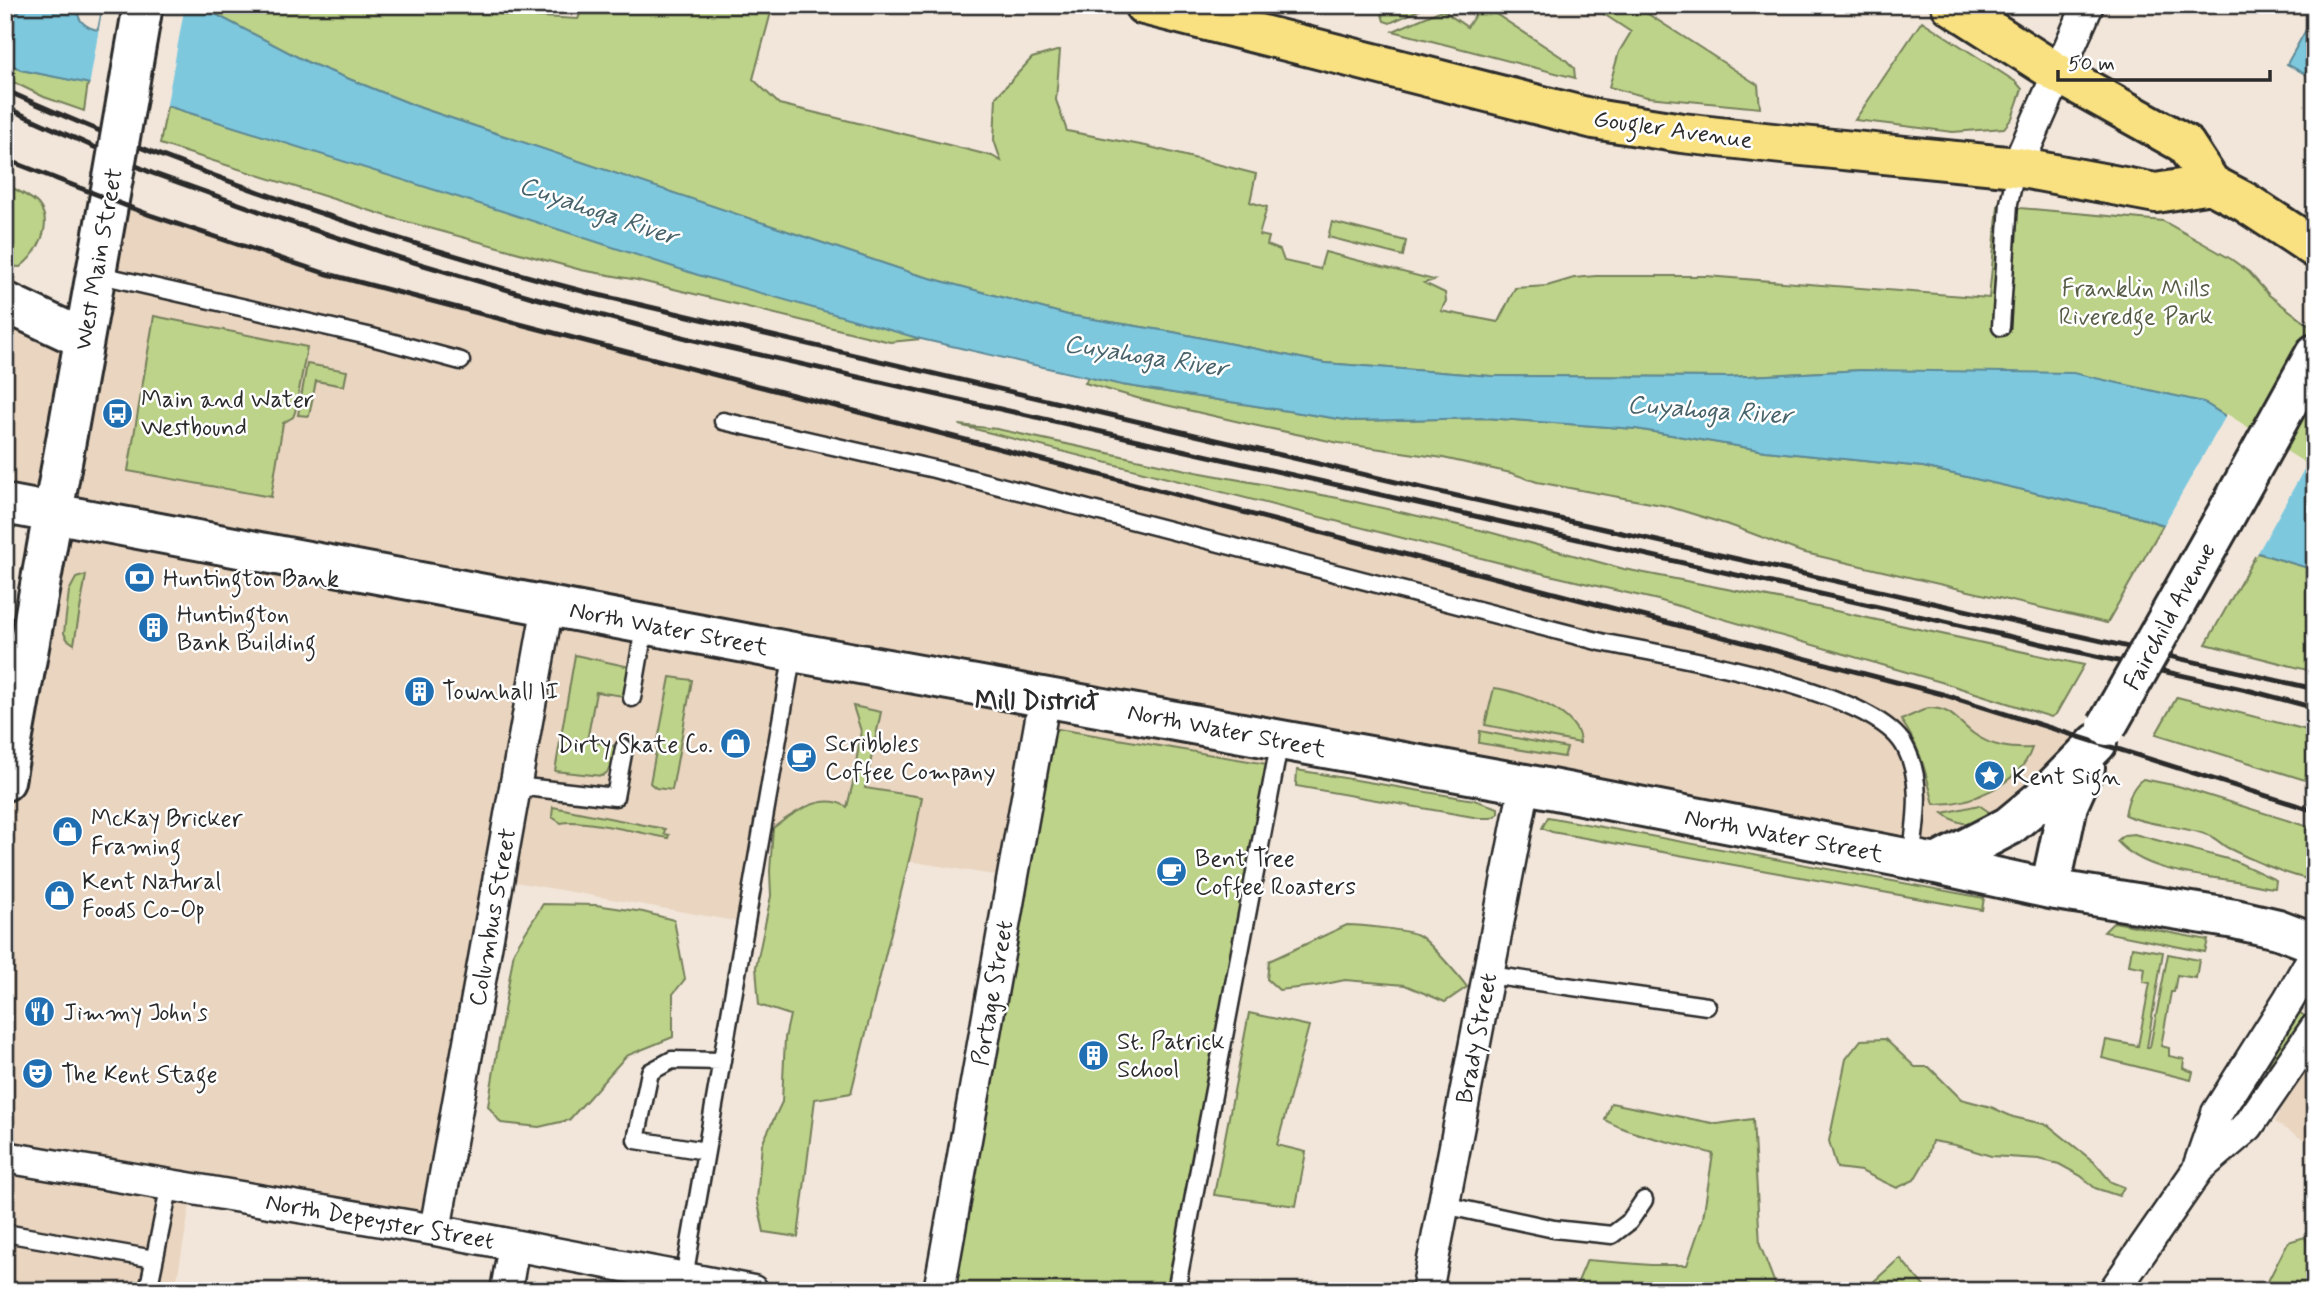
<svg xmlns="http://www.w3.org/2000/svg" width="2320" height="1296" font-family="Mynerve,sans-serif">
  <rect width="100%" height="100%" fill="#f2e6da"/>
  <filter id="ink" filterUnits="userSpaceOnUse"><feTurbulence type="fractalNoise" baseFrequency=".0143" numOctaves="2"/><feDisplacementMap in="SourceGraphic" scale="14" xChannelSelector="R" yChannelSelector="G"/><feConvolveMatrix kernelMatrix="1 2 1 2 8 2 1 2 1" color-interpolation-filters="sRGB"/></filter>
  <g filter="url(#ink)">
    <path fill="#e9d5c0" d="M109 200 324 273 1942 694 2097 743 1936 864 1281 740 1243 936 1012 878 762 837 746 923 499 879 435 1230 193 1188 175 1291H5V782Z
      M5 304 80 342 49 508 5 500Z
      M2315 1041V1147L2275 1122Z"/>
    <path fill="#bdd389" stroke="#747f5a" stroke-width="2" d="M198 5H469L506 15 578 19 584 5H773L753 79 779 104 937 142 992 156 1001 161 994 140 996 97 1032 58 1060 50 1056 100 1067 131 1146 146 1256 174 1250 202 1267 207 1259 235 1269 237 1267 245 1280 250 1284 261 1320 269 1325 252 1434 280 1424 283 1445 293 1446 301 1441 311 1498 322 1515 288 1547 286 1574 278 1596 276H1706L1989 298 1998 206 2163 221 2231 259 2249 272 2269 295 2315 330V473L2203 402 1863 370 1729 377 1491 376 1325 363 1173 332 1068 315 915 274 421 108 307 62Z
      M1379 5H1430L1390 23 1384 21Z
      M1482 5 1566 60 1574 68 1575 78 1393 31 1442 10 1467 27Z
      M1590 5H1634L1758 85 1760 108 1647 97 1609 87 1619 52 1631 32Z
      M1922 21 2016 82 2022 89 2012 118 2004 128 1953 132 1855 120Z
      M5 60 21 70 88 83 84 111 44 97 5 78Z
      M167 106 921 339 890 342 637 280 581 270 393 218 160 144Z
      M5 184C15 189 31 197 38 204 55 225 37 254 20 267L5 266Z
      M1332 222 1406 241 1403 256 1328 237Z
      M154 316 307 347 295 412 293 417 283 423 271 497 128 471Z
      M307 364 347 371 344 386 316 381 309 416 298 415Z
      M1088 377 1122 385 1352 421 1486 418 1636 429 1766 451 1923 467 2128 514 2163 525 2107 623 1801 552 1735 527 1667 506 1537 482 1511 473 1443 458 1339 443 1253 425 1144 400 1085 383Z
      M959 425 997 429 1196 472 1338 498 1489 532 1624 569 1799 603 2084 665 2056 714 2051 717 1941 682 1658 600 1532 571Z
      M2257 553 2315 570V672L2206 644Z
      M86 575 74 644 67 639 64 633 69 591 76 578Z
      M575 655 630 667 623 696 596 692 587 741 616 746C614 757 613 770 602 776L555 771Z
      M670 677 692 680 672 790 656 788 650 783Z
      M1494 688C1520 691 1580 711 1580 743L1485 725Z
      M2177 697 2315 732V783L2156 734Z
      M853 706 881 712 865 788 922 797 914 840 851 1093 815 1099 798 1237 764 1232 757 1199 762 1144 782 1102 785 1038 790 1015 759 1005 756 967 771 896 770 871 773 828C793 813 823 791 847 807L853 783 861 731Z
      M1928 708C1953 708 1956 721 1974 734 1992 747 2011 749 2032 748 2020 784 1970 805 1934 804 1925 771 1921 748 1901 720Z
      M1058 729 1267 764 1256 845 1167 1291H951L1052 730Z
      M1480 731 1567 748 1564 757 1479 743Z
      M1297 770 1474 800 1498 808V814L1491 818H1479L1296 786Z
      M2143 779 2178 786 2315 829V881C2284 874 2256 862 2228 848 2222 845 2217 839 2210 836 2183 825 2152 827 2125 815 2127 803 2132 786 2143 779Z
      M1979 805 1989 812V821C1972 827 1956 824 1943 813Z
      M553 807 665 829 664 834 669 835 668 838C645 834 580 818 561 823L552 817Z
      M1548 817 1984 898 1982 910 1552 832 1542 828Z
      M2134 834 2235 861 2276 880 2275 888C2261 887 2249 883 2236 881 2198 875 2144 872 2117 841L2124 835Z
      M543 904 596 905 643 912 674 920 685 979 673 994V1037L626 1056 569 1120 539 1127 501 1123 488 1106 514 951Z
      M2114 922 2208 940 2205 952 2104 932Z
      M1347 925C1360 925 1408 930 1418 935 1427 939 1460 977 1467 987L1445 1002 1405 985 1345 980 1316 986 1279 990 1267 979 1269 961Z
      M2132 947 2163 952 2147 1047H2150L2168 954 2199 960 2196 978 2177 975 2174 992H2171L2161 1046 2169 1048V1056L2184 1059 2183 1068 2193 1072 2191 1080 2102 1058 2106 1040 2138 1046 2150 983 2143 982 2145 968 2129 965Z
      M2299 1012 2311 1021 2272 1067 2269 1065 2271 1059Z
      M1249 1013 1309 1026 1277 1145 1306 1152 1296 1206 1214 1195Z
      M1885 1039 1915 1067H1929L1961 1099 1991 1107 2013 1117 2048 1125 2094 1162 2111 1182 2124 1187 2119 1196 2095 1188 2081 1176 2059 1164 2039 1159 1991 1156 1955 1145 1932 1141 1928 1156 1914 1180 1897 1188 1861 1171 1837 1168 1829 1141 1846 1059 1861 1040Z
      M1611 1103 1717 1124 1753 1119 1760 1245 1775 1284 1774 1291H1574L1587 1260 1651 1265H1687L1703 1218 1713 1154C1678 1142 1637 1138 1605 1120Z
      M2305 1237 2315 1267V1291H2263L2288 1242Z
      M1900 1258 1928 1291H1863Z"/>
    <path fill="#7ec8de" stroke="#5d8996" stroke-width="2" d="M5 5 19 12 23 5H86L78 10C77 22 88 28 98 30L103 5H198L307 62 421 108 915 274 1068 315 1173 332 1325 363 1491 376 1729 377 1863 370 2073 373 2203 402 2315 473V570L2128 514 1923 467 1766 451 1636 429 1486 418 1352 421 1122 385 921 339 698 275 502 211 110 88 21 70 5 60Z
      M2307 28 2315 33V57L2305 74 2287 64Z"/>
    <path fill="#f2e6da" d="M103 5H185L166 109 89 87Z
      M2227 414 2307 464 2256 556 2162 528Z"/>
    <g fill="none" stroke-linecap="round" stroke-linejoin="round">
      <defs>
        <path id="lane" d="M96 274 368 336 461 361
          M2001 327 2009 203 2017 167
          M723 421 934 469 1601 642C1667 655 1871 688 1904 745 1924 780 1916 821 1911 859
          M632 698 645 624
          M516 786 615 797 624 748
          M1489 975 1707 1006
          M706 1151 636 1140 650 1072 672 1060 722 1061
          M1444 1205 1554 1229 1612 1235 1629 1222 1644 1200
          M5 1233 154 1259
          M684 1278 793 652
          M148 1291 170 1184
          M1176 1291 1280 740"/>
        <path id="street" d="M2017 167 2088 5
          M5 1157 435 1230 753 1291
          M2199 1168 2248 1126 2315 1029
          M435 1230 548 605
          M506 1291 514 1245
          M939 1291 1045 696
          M1427 1291 1525 784
          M2114 1291 2197 1171 2217 1113 2289 999 2315 954"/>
        <path id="secondary" d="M5 302 84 339
          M5 504 793 652 1525 784 1936 864 2050 889 2235 919 2278 929 2315 943
          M2222 522 2315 354
          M5 781 113 178
          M1936 864 2009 826 2044 797 2097 743
          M2050 889 2068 805 2085 767"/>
        <path id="primary" d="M1144 5 1594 119 1682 133 1782 144 2017 167 2156 193 2211 184
          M1951 5 2059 74 2185 144 2211 184 2245 202 2315 248"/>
      </defs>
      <use href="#lane" stroke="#2b2b2b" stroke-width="21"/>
      <use href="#street" stroke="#2b2b2b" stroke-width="35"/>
      <use href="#secondary" stroke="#2b2b2b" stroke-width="44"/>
      <use href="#primary" stroke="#2b2b2b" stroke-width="44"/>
      <use href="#lane" stroke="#fff" stroke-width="16"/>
      <use href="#street" stroke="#fff" stroke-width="30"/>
      <use href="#secondary" stroke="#fff" stroke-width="38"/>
      <use href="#primary" stroke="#f9e181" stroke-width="38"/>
      <path stroke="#2b2b2b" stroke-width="5" d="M5 90C193 175 390 241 590 293L1413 486 2315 689
        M5 107 152 173 281 219 400 258 532 297 694 340 2251 691 2315 708
        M5 159 150 215 324 273 1942 694 2315 811"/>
      <defs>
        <path id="secondary-bridge" d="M113 178 143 5
          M2107 726 2222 522"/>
      </defs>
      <use href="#secondary-bridge" stroke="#2b2b2b" stroke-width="44" stroke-linecap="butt"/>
      <use href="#secondary-bridge" stroke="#fff" stroke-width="38"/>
    </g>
  </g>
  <defs>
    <symbol id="bus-disc" viewBox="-11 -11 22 22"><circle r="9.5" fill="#1f6fb2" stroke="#fff"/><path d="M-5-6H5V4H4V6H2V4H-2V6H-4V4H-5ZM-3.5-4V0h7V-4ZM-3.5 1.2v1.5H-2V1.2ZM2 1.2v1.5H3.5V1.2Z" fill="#fff"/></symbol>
    <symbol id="bank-disc" viewBox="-11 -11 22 22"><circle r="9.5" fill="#1f6fb2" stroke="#fff"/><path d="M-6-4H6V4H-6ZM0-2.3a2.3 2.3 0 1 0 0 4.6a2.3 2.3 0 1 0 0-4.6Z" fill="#fff"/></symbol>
    <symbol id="building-disc" viewBox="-11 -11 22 22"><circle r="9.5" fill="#1f6fb2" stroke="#fff"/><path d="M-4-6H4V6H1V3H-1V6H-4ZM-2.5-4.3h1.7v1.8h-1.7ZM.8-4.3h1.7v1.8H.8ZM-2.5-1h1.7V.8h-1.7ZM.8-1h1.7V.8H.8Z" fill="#fff"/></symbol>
    <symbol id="shop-disc" viewBox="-11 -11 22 22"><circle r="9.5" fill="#1f6fb2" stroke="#fff"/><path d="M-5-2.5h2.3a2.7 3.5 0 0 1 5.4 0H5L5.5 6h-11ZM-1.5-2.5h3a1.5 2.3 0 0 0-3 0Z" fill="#fff"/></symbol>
    <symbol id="cafe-disc" viewBox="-11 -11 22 22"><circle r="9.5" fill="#1f6fb2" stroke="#fff"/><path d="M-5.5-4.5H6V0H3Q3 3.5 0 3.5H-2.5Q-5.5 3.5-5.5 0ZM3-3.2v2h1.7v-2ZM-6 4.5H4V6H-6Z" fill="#fff"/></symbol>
    <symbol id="sight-disc" viewBox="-11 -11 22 22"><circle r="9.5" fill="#1f6fb2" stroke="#fff"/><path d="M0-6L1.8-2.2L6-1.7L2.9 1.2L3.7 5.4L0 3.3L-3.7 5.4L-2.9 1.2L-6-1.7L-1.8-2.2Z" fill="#fff"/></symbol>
    <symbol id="restaurant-disc" viewBox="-11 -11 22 22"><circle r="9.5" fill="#1f6fb2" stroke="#fff"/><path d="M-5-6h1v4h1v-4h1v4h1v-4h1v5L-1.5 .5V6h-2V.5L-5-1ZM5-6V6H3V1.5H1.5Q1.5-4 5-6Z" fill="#fff"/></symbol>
    <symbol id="theatre-disc" viewBox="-11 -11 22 22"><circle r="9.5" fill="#1f6fb2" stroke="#fff"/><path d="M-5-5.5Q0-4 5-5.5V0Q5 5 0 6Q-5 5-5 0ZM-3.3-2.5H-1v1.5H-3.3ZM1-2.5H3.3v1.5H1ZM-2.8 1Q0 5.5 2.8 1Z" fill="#fff"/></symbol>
  </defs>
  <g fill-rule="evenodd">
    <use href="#bus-disc" x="100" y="396" width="35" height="35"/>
    <use href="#bank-disc" x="122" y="560" width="35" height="35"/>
    <use href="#building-disc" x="136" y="610" width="35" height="35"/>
    <use href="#building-disc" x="402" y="674" width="35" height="35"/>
    <use href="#shop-disc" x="718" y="726" width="35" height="35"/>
    <use href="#cafe-disc" x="784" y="740" width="35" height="35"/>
    <use href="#sight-disc" x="1972" y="758" width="35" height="35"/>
    <use href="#shop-disc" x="50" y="814" width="35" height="35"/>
    <use href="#cafe-disc" x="1154" y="854" width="35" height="35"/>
    <use href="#shop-disc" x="42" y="878" width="35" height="35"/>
    <use href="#restaurant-disc" x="22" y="994" width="35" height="35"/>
    <use href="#building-disc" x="1076" y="1038" width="35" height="35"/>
    <use href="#theatre-disc" x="20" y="1056" width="35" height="35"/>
  </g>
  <g text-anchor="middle" stroke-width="5" stroke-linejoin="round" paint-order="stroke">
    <g font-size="24" fill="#2b2b2b" stroke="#fff">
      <text transform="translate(1673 129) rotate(8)" y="8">Gougler Avenue</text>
      <text transform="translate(98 259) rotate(-80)" y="8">West Main Street</text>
      <text transform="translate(2169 616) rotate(-61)" y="8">Fairchild Avenue</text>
      <text transform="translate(669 628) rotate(11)" y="8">North Water Street</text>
      <text transform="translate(1227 730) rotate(11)" y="8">North Water Street</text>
      <text transform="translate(1784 835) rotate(11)" y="8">North Water Street</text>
      <text transform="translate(492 917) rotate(-80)" y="8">Columbus Street</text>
      <text transform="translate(992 993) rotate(-80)" y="8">Portage Street</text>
      <text transform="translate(1476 1038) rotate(-79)" y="8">Brady Street</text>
      <text transform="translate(380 1221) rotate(10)" y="8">North Depeyster Street</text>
    </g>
    <g font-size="24" fill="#575d47" stroke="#fff">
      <text x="2136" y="296">Franklin Mills<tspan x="2136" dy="28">Riveredge Park</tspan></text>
    </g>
    <g font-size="24" fill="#2b2b2b" stroke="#fff" text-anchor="start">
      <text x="141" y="407">Main and Water<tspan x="141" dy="28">Westbound</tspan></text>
      <text x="163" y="586">Huntington Bank</text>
      <text x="177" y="622">Huntington<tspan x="177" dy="28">Bank Building</tspan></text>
      <text x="442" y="699">Townhall II</text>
      <text x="825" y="751">Scribbles<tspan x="825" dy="28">Coffee Company</tspan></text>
      <text x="713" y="752" text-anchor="end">Dirty Skate Co.</text>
      <text x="2012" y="784">Kent Sign</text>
      <text x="91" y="826">McKay Bricker<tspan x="91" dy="28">Framing</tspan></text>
      <text x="1195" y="866">Bent Tree<tspan x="1195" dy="28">Coffee Roasters</tspan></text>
      <text x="82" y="889">Kent Natural<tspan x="82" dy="28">Foods Co-Op</tspan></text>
      <text x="63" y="1020">Jimmy John's</text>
      <text x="1117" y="1049">St. Patrick<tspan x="1117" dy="28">School</tspan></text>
      <text x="61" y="1082">The Kent Stage</text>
    </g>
    <g font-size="26" font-style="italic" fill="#48626a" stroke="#fff">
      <text transform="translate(599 210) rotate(19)" y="9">Cuyahoga River</text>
      <text transform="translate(1146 355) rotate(9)" y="9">Cuyahoga River</text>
      <text transform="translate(1710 409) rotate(4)" y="9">Cuyahoga River</text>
    </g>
    <g font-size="26" font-weight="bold" fill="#2b2b2b" stroke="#fff">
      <text x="1037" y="709">Mill District</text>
    </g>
  </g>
  <rect width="2320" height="1296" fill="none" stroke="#fff" stroke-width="28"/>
  <rect x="14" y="14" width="2292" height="1268" fill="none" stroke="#2b2b2b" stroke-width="2.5" filter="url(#ink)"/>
  <path d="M2058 70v10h212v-10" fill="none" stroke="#2b2b2b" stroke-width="3.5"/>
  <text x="2068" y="70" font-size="21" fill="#2b2b2b" stroke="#ffffff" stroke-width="5" paint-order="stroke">50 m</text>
</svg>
